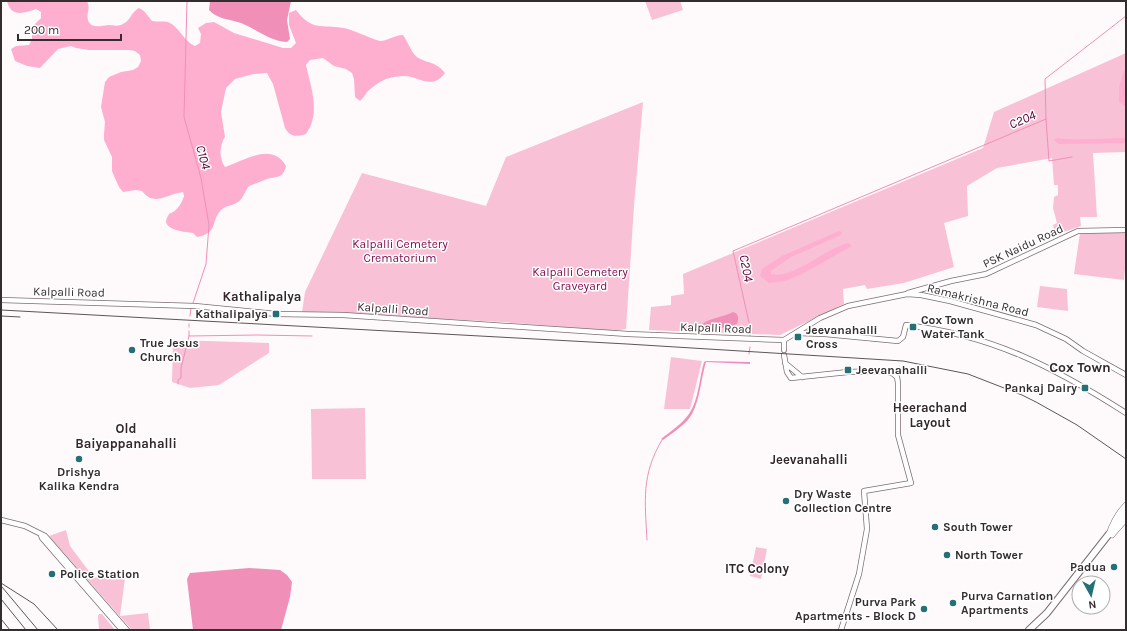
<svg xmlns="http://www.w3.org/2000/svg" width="1127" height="631" font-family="Karla,sans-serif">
  <rect width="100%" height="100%" fill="#fefafb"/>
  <path fill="#f8c1d6" d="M645 1H680L683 10 652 20Z
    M1126 53V152L1093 153 1097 217H1080L1081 226 1055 235 1053 225 1057 223 1053 208 1054 197 1058 195V185H1054L1052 158 997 168 967 186 968 216 944 223 954 267 904 283 867 289 865 285 843 289 844 304 780 335 649 330 651 307 671 305V296L684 294 683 274 983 148 994 112Z
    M643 102 634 206 626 329 614 331 503 322 302 312 305 292 362 173 486 206 506 157Z
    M1126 232V257L1124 280 1074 274 1080 233Z
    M1040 286 1067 289 1068 311 1037 307Z
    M173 340 269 343V353L219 385 190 388 172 382Z
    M671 357 702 361 690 409H664Z
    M365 408 366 479H312L311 409Z
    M66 530 70 546 94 578 126 571 120 616 148 613 150 630H132L49 536Z
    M756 547 767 549 761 579 750 576Z
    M99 614H102L115 630H99L98 616Z"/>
  <path fill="#feafcf" d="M7 1H87C91 9 86 13 88 20 91 29 100 26 108 25 113 25 118 27 123 24 131 20 131 12 139 8L144 11 152 21C157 22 163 21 168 22 180 27 183 41 195 46L200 43 201 34 198 28 206 23 214 22 234 33 283 48H291L296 43 289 25V13L296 10C313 32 321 24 344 28 354 30 369 38 380 41 388 41 394 35 403 35 408 42 411 52 417 57 428 64 436 61 445 73 432 91 418 76 405 76 399 76 392 77 386 79 381 81 372 87 368 91 365 94 364 98 360 101L355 97 354 79 352 73 346 69 334 66 323 58 310 60 306 65C311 88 321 113 306 134 296 137 290 137 285 128L273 84 267 73 254 74 242 77 235 79 226 88 221 112 225 137C219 145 219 159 225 167 244 161 272 141 286 166 283 179 277 176 267 179 261 181 255 184 249 186 245 191 243 199 238 202 233 206 226 205 221 210 210 222 219 233 197 237L193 233C185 232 159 230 168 216 170 212 170 214 173 212 179 208 182 202 184 196L183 192C167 194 154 207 142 191L136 190 123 192 119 187 114 176 112 171V157L104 140V134L105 122 101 107 104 88 105 82 109 77 121 72 133 70 138 67 141 61 140 55 135 51 129 50H89L76 48 71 46 58 49 40 68 27 66 15 61 11 49 16 46 29 45 32 39V27L41 18V12L36 9C24 13 11 18 7 1Z
    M1126 70V107L1119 102V87L1124 71Z
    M1057 138C1078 141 1104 138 1126 138V143L1059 144 1054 140Z
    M839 231 842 232 841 235 791 257 771 271V274C792 280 826 248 848 243L852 246 802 274 785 281 769 283 760 276 762 269 782 256Z"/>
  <path fill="#f08fb8" d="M210 1H291L287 20 290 39 287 42C268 41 257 29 241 23 229 19 217 19 209 10Z
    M733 312C739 314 739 318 737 324 725 328 715 331 702 324 710 318 723 317 733 312Z
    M706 361 750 362V364L706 362C700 381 700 409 685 423 678 429 670 435 663 440L661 439C671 431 682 424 689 414 699 399 699 379 704 362Z
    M249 568 280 570 287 575 292 582 290 597 281 630H193L187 579 190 573Z"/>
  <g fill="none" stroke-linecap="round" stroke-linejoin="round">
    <path stroke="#f08fb8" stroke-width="1" d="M187 1 184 117 201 178 209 225 206 264 193 303
      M1046 119 1049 161 1072 157
      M190 316 191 308
      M189 327V324
      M189 331V336L257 335 312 336
      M750 336V327L733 251 1046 119 1045 79 1126 16
      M749 354 750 347
      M178 384V380L181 378V368L189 336
      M647 540C645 501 641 475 662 440"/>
    <defs>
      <path id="tertiary" d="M908 293 951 281 986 274 1078 231 1126 230
        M1 300 195 306 276 314 343 315 628 334 784 340
        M796 333 825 334 898 341 903 337 906 325C992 335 1054 367 1126 413
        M784 340 820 318 848 306 907 294 921 295 950 301 1036 325 1066 339 1083 351 1126 375
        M784 340V350
        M784 355 787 372 791 378 848 372 884 371 892 373 897 377 898 383V435L911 483 864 491 867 529 859 574 841 630
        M785 363 802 377
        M1 520 25 526 45 536 127 630
        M41 535 42 538 122 630"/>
      <path id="secondary" d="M1114 527 1126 512
        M1109 534C1113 522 1117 514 1126 505
        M1112 535 1126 519"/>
      <path id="primary" d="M1029 630 1047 613 1109 534"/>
    </defs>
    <use href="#tertiary" stroke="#7c6d72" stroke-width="6"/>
    <use href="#secondary" stroke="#7c6d72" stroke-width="6"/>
    <use href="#primary" stroke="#7c6d72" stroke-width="8"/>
    <use href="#tertiary" stroke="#fff" stroke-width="4.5"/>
    <use href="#secondary" stroke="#fff" stroke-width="5"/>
    <use href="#primary" stroke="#fff" stroke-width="6"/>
    <path stroke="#5b5557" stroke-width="1" d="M1 310 627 344 903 361 968 374 1022 395 1036 402 1077 425 1126 459
      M1 316 20 317
      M1 583 34 604 58 630
      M2 587 38 630
      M1 599 26 630
      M1 619 10 630"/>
  </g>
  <g fill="#256f76" stroke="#fff" stroke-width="1.5">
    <rect x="272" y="310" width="8" height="8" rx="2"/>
    <rect x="909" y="323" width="8" height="8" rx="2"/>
    <rect x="794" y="333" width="8" height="8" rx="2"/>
    <circle cx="132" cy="350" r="4"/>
    <rect x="844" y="366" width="8" height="8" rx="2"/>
    <rect x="1081" y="384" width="8" height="8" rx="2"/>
    <circle cx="79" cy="459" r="4"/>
    <circle cx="786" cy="501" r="4"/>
    <circle cx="935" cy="527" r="4"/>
    <circle cx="947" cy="555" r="4"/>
    <circle cx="1114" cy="567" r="4"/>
    <circle cx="52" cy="574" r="4"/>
    <circle cx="953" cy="603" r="4"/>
    <circle cx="924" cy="609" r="4"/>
  </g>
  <g text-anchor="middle" stroke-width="3" stroke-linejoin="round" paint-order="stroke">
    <g font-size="12" fill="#831050" stroke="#fff">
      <text x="400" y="248">Kalpalli Cemetery<tspan x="400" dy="14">Crematorium</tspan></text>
      <text x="580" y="276">Kalpalli Cemetery<tspan x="580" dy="14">Graveyard</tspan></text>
    </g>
    <g font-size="12" fill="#342d30" stroke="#fff">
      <text transform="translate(1023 246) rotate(-25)" y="4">PSK Naidu Road</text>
      <text transform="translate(69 292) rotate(1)" y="4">Kalpalli Road</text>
      <text transform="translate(978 300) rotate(14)" y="4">Ramakrishna Road</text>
      <text transform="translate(393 309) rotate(4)" y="4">Kalpalli Road</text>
      <text transform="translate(716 328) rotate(2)" y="4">Kalpalli Road</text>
    </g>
    <g font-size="12" font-weight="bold" fill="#342d30" stroke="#fff" text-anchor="start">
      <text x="268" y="318" text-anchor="end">Kathalipalya</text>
      <text x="921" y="324">Cox Town<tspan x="921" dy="14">Water Tank</tspan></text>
      <text x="806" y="334">Jeevanahalli<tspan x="806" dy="14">Cross</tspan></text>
      <text x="140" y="347">True Jesus<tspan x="140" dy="14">Church</tspan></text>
      <text x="856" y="374">Jeevanahalli</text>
      <text x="1077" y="392" text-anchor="end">Pankaj Dairy</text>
      <text x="79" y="476" text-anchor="middle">Drishya<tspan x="79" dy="14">Kalika Kendra</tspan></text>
      <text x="794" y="498">Dry Waste<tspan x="794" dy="14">Collection Centre</tspan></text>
      <text x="943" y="531">South Tower</text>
      <text x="955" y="559">North Tower</text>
      <text x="1106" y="571" text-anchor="end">Padua</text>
      <text x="60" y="578">Police Station</text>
      <text x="961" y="600">Purva Carnation<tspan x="961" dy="14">Apartments</tspan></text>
      <text x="916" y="606" text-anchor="end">Purva Park<tspan x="916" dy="14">Apartments - Block D</tspan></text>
    </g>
    <g font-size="13" font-style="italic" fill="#590033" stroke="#fff">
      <text transform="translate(1022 119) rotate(-23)" y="5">C204</text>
      <text transform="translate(204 157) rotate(75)" y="5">C104</text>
      <text transform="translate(747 268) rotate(79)" y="5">C204</text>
    </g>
    <g font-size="13" font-weight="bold" fill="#33272b" stroke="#fff">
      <text x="262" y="301">Kathalipalya</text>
      <text x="930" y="412">Heerachand<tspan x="930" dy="15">Layout</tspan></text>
      <text x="126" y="433">Old<tspan x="126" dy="15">Baiyappanahalli</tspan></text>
      <text x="809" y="464">Jeevanahalli</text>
      <text x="757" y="573">ITC Colony</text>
    </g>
    <g font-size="14" font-weight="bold" fill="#33272b" stroke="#fff">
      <text x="1080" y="372">Cox Town</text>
    </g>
  </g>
  <rect width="1127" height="631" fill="none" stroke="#342d30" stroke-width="4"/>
  <g transform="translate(1091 595) rotate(172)"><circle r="19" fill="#ffffff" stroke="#aeabac"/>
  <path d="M0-3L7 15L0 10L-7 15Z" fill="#256f76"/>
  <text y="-6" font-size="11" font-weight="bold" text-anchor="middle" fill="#342d30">N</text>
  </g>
  <path d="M18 34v6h103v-6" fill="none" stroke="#342d30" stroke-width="2"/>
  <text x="24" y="34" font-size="12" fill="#342d30" stroke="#ffffff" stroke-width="3" paint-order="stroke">200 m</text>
</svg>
